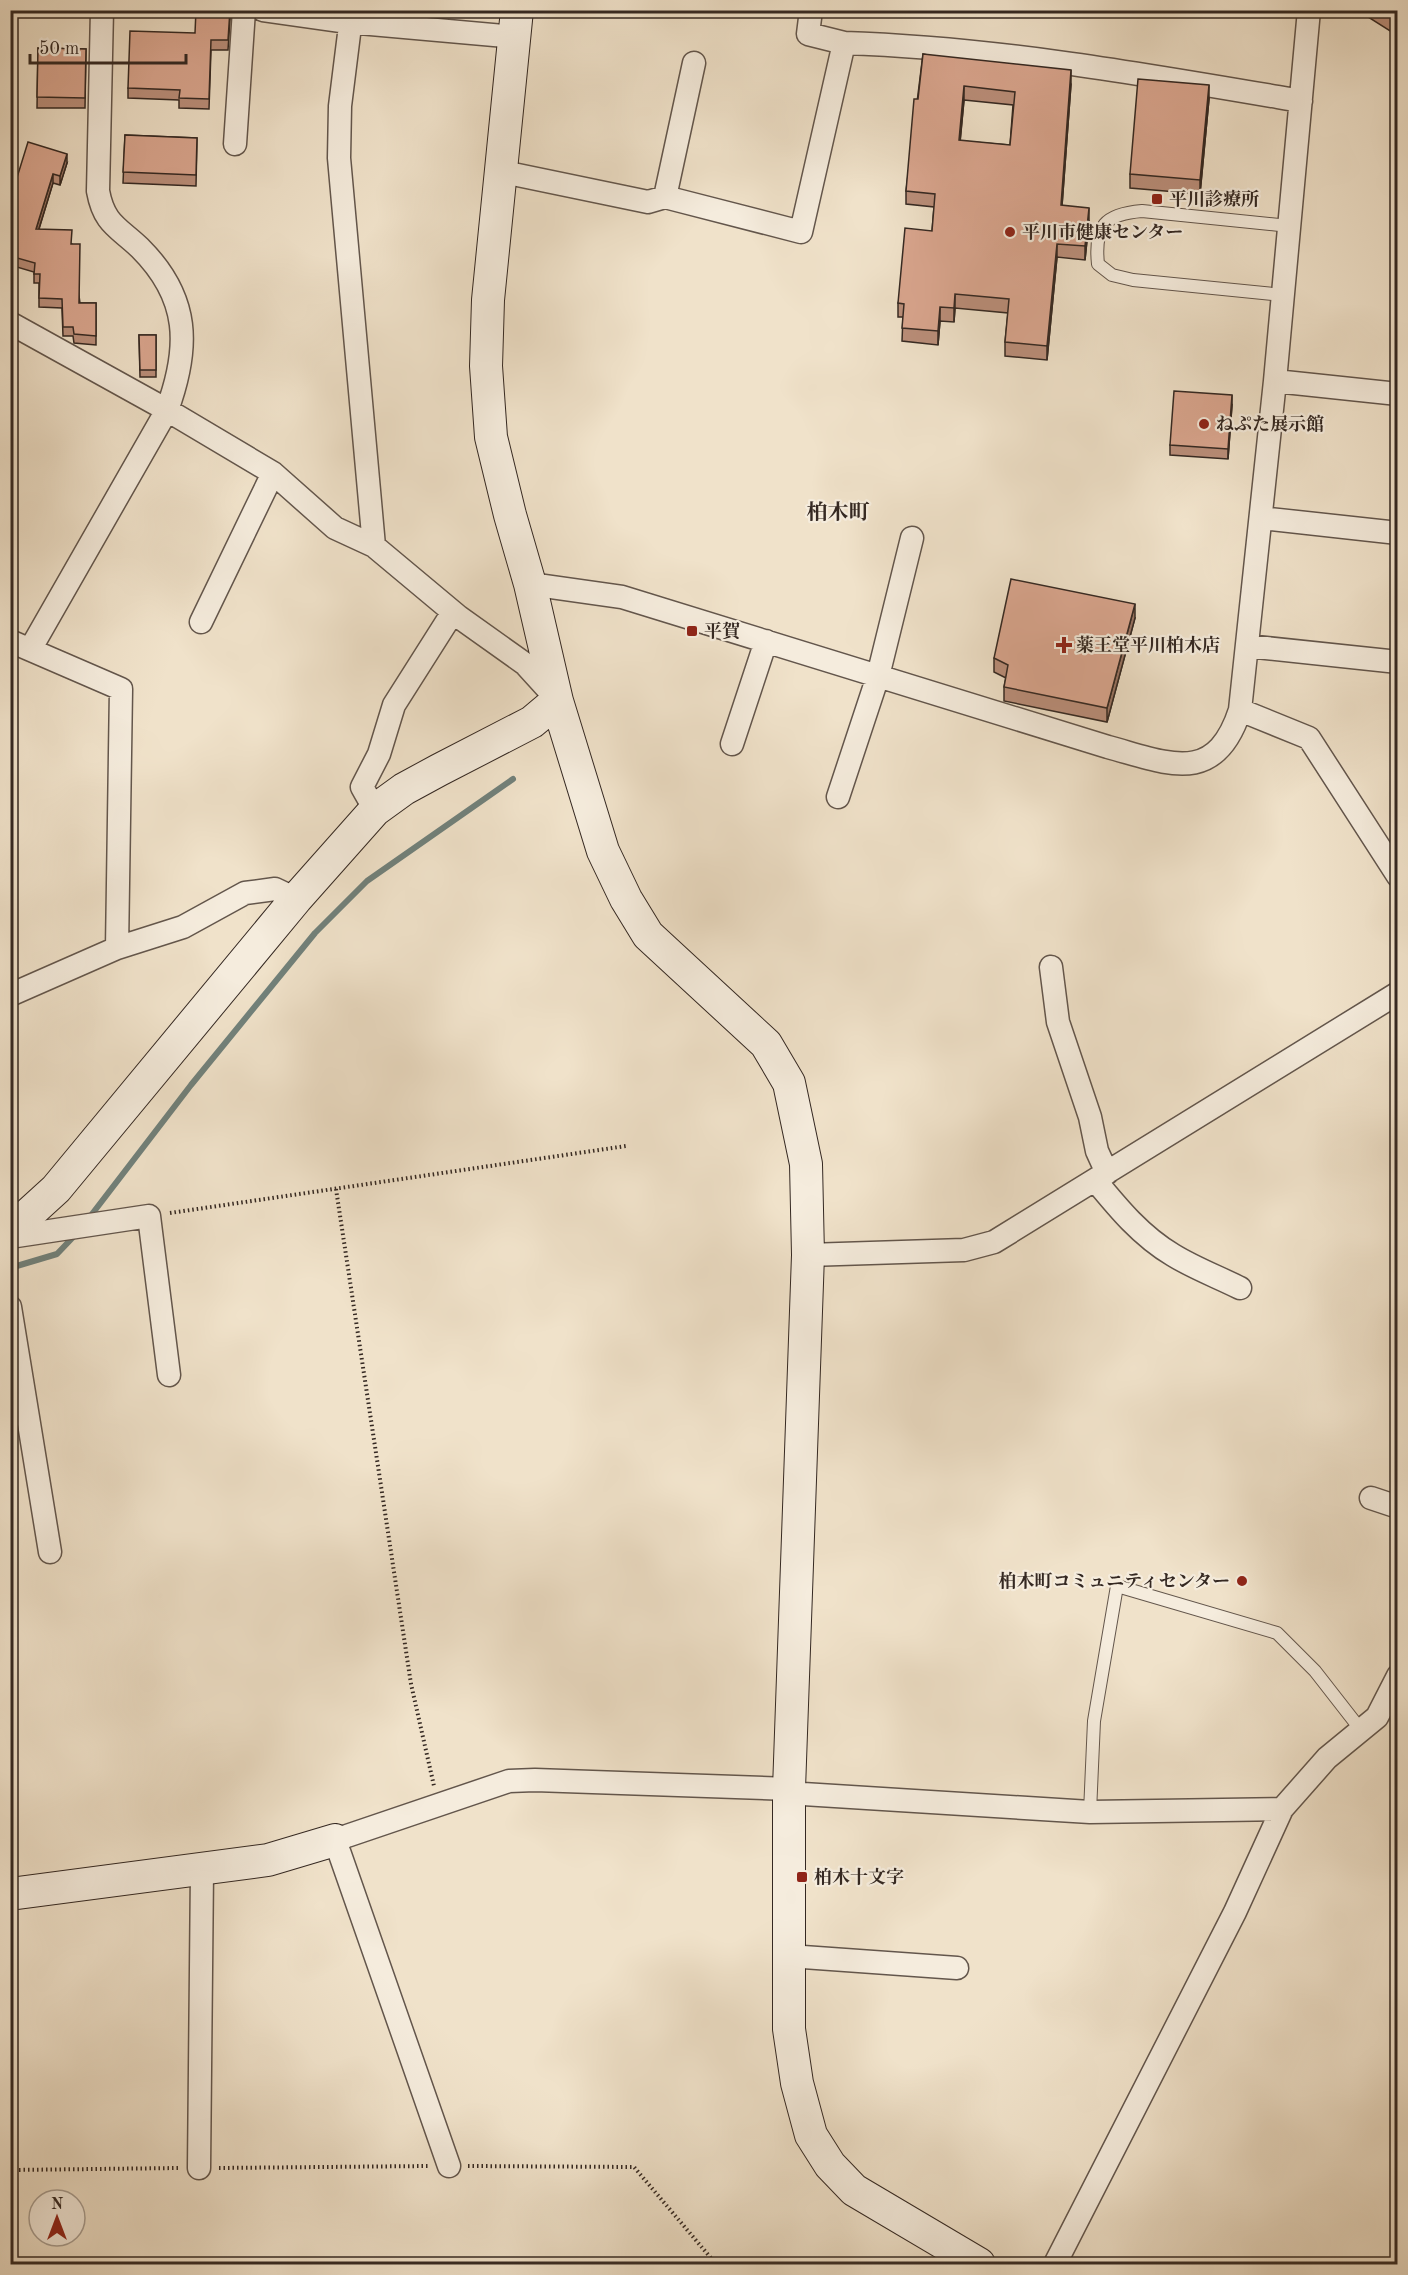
<svg xmlns="http://www.w3.org/2000/svg" width="1408" height="2275" font-family="'Old Standard TT','Noto Serif JP',serif">
  <rect width="100%" height="100%" fill="#f0e2ca"/>
  <filter id="stains"><feTurbulence type="fractalNoise" baseFrequency=".00333" numOctaves="4"/><feColorMatrix values="0 0 0 0 .2 0 0 0 0 .09 0 0 0 0 .02 0 0 0 .5 -.17"/></filter>
  <radialGradient id="worn" r=".72"><stop offset=".6" stop-color="#630" stop-opacity="0"/><stop offset="1" stop-color="#630" stop-opacity=".3"/></radialGradient>
  <g fill="none" stroke-linecap="round" stroke-linejoin="round">
    <path stroke="#71817b" stroke-width="6" d="M89 1218 191 1085 315 933 367 881 513 779
      M10 1268 57 1254 77 1233"/>
    <defs>
      <path id="lane" d="M1283 295 1133 280 1112 275 1098 264C1094 226 1105 214 1142 211L1289 226
        M1090 1812 1094 1721 1117 1586 1277 1633 1315 1671 1361 1730"/>
      <path id="street" d="M263 10 348 22 515 37
        M352 10 340 106 339 158 374 546
        M811 10 808 34 844 43
        M235 144 244 10
        M503 172 648 202 665 197 801 232 844 43C998 48 1149 75 1301 101
        M665 197 694 63
        M10 323 167 410 273 473 335 528 374 546 459 617 525 664 555 697
        M1275 381 1398 394
        M1261 518 1398 533
        M530 584 622 597 1108 747C1168 763 1215 787 1240 710L1275 381 1309 10
        M201 622 273 473
        M10 641 121 689 117 948
        M1247 646 1398 662
        M31 648 167 410C190 347 190 298 140 248 118 227 104 224 98 191L102 10
        M1240 710 1309 738 1398 876
        M732 744 766 641
        M838 797 878 676 912 538
        M375 810 362 787 379 754 394 705 453 612
        M1051 967 1058 1022 1090 1117 1097 1151 1107 1173
        M10 995 117 948 183 927 245 893 275 889 296 899
        M1095 1180C1118 1208 1141 1236 1173 1255 1194 1268 1218 1277 1240 1288
        M10 1237 149 1216 169 1375
        M808 1255 964 1250 994 1242 1398 993
        M10 1307 50 1552
        M1371 1498 1398 1507
        M789 1956 957 1968
        M449 2166 335 1840 509 1781 535 1780 789 1789 803 1794 1090 1812 1282 1809
        M199 2168 202 1870
        M1055 2264 1235 1912 1282 1809 1327 1758 1377 1717 1398 1676"/>
      <path id="secondary" d="M517 10 488 300 486 366 491 437 510 515 530 584 557 701 603 851 626 899 648 935 766 1044 789 1083 806 1164 808 1255 789 1789V2029L797 2083 811 2135 830 2165 854 2190 979 2264
        M10 1231 56 1189 296 899 375 810 404 789 439 770 532 722 557 701
        M10 1894 268 1860 335 1840"/>
    </defs>
    <use href="#lane" stroke="#63564c" stroke-width="14"/>
    <use href="#street" stroke="#63564c" stroke-width="25"/>
    <use href="#secondary" stroke="#342822" stroke-width="34"/>
    <path stroke="#342822" stroke-width="4" stroke-dasharray="1.5 3" stroke-linecap="butt" d="M336 1189 411 1684 434 1786
      M170 1213 626 1146
      M468 2166 634 2167 716 2264
      M219 2168 428 2166
      M10 2170 179 2168"/>
    <use href="#lane" stroke="#f5ecdd" stroke-width="12"/>
    <use href="#street" stroke="#f5ecdd" stroke-width="22"/>
    <use href="#secondary" stroke="#f5ecdd" stroke-width="32"/>
  </g>
  <path fill="#bb8f7b" stroke="#342822" stroke-width="1.5" fill-rule="evenodd" d="M1357 10H1398V36Z
    M230 19 228 50H211L209 109 179 108V100L128 98V88L195 33Z
    M38 48 86 49 85 108H37Z
    M923 54 1071 84 1062 206 1089 221 1085 260 1057 257 1047 360 1005 356V342L1008 313 955 308 954 322 940 321 938 345 902 341 903 317H898V303L932 231 934 207 906 204V191ZM964 100 1013 105 1010 145 960 141Z
    M1209 99 1200 194 1130 188V174Z
    M125 135 197 138 196 186 123 183Z
    M67 163 60 185 53 183 39 229 72 244 80 303H96V345L74 343 73 336H63L62 308 39 307V283H34V272L10 265V200Z
    M139 335H156V377H140Z
    M1232 405 1228 459 1170 455V445Z
    M1135 618 1107 722 1004 701V687L1006 678 994 672V658Z"/>
  <path fill="#997464" stroke="#342822" stroke-width="1.5" d="M1071 70V84L1061 219V205Z
    M1209 85V99L1200 194V180Z
    M964 86V100L959 154V140Z
    M67 154V163L60 185V176Z
    M53 174V183L36 238V229Z
    M1089 208V221L1085 260V246Z
    M1057 244V257L1047 360V346Z
    M955 294V308L954 322V308Z
    M940 307V321L938 345V331Z
    M1232 395V405L1228 459V449Z
    M1135 604V618L1107 722V708Z"/>
  <path fill="#daa68f" stroke="#342822" stroke-width="1.5" fill-rule="evenodd" d="M196 10H230L228 40H211L209 99 179 98 180 90 128 88 130 31 195 33Z
    M1379 10H1398V22Z
    M38 48 86 49 85 98 37 97Z
    M923 54 1071 70 1061 205 1089 208 1085 246 1057 244 1047 346 1005 342 1009 299 955 294 954 308 940 307 938 331 902 328 904 304 898 303 905 228 932 231 935 194 906 191 914 99H918ZM964 86 1015 92 1010 145 959 140Z
    M1138 79 1209 85 1200 180 1130 174Z
    M125 135 197 138 196 175 123 172Z
    M28 142 67 154 60 176 53 174 36 229 72 230 71 244H80L79 303H96V336L74 334 73 327H63L62 299 39 298 40 274H34L35 263 10 256V200Z
    M139 335H156V370H140Z
    M1174 391 1232 395 1228 449 1170 445Z
    M1011 579 1135 604 1107 708 1004 687 1008 665 994 658Z"/>
  <g fill="#8f2418" stroke="#f5ecdd" stroke-width="2">
    <rect x="1151" y="193" width="12" height="12" rx="3"/>
    <circle cx="1010" cy="232" r="6"/>
    <circle cx="1204" cy="424" r="6"/>
    <rect x="686" y="625" width="12" height="12" rx="3"/>
    <path d="M1061 636h6v6h6v6h-6v6h-6v-6h-6v-6h6z"/>
    <circle cx="1242" cy="1581" r="6"/>
    <rect x="796" y="1871" width="12" height="12" rx="3"/>
  </g>
  <g text-anchor="middle" stroke-width="4.5" stroke-linejoin="round" paint-order="stroke">
    <g font-size="18" font-weight="bold" fill="#342822" stroke="#f5ecdd" text-anchor="start">
      <text x="1169" y="205">平川診療所</text>
      <text x="1022" y="238">平川市健康センター</text>
      <text x="1216" y="430">ねぷた展示館</text>
      <text x="704" y="637">平賀</text>
      <text x="1076" y="651">薬王堂平川柏木店</text>
      <text x="1230" y="1587" text-anchor="end">柏木町コミュニティセンター</text>
      <text x="814" y="1883">柏木十文字</text>
    </g>
    <g font-size="21" font-weight="bold" fill="#342822" stroke="#f5ecdd">
      <text x="838" y="519">柏木町</text>
    </g>
  </g>
  <rect width="1408" height="2275" fill="none" stroke="#f0e2ca" stroke-width="36"/>
  <rect x="12" y="12" width="1384" height="2251" fill="none" stroke="#342822" stroke-width="3"/>
  <rect x="18" y="18" width="1372" height="2239" fill="none" stroke="#342822" stroke-width="1.5"/>
  <g transform="translate(57 2218)"><circle r="28" fill="#f5ecdd" stroke="#a89e92" stroke-width="1.5"/>
  <path d="M0-4.5L10 22L0 15L-10 22Z" fill="#8f2418"/>
  <text y="-9" font-size="16" font-weight="bold" text-anchor="middle" fill="#342822">N</text>
  </g>
  <path d="M30 54v9h156v-9" fill="none" stroke="#342822" stroke-width="3"/>
  <text x="39" y="54" font-size="18" fill="#342822" stroke="#f5ecdd" stroke-width="4.5" paint-order="stroke">50 m</text>
  <rect width="100%" height="100%" filter="url(#stains)"/>
  <rect width="100%" height="100%" fill="url(#worn)"/>
</svg>
